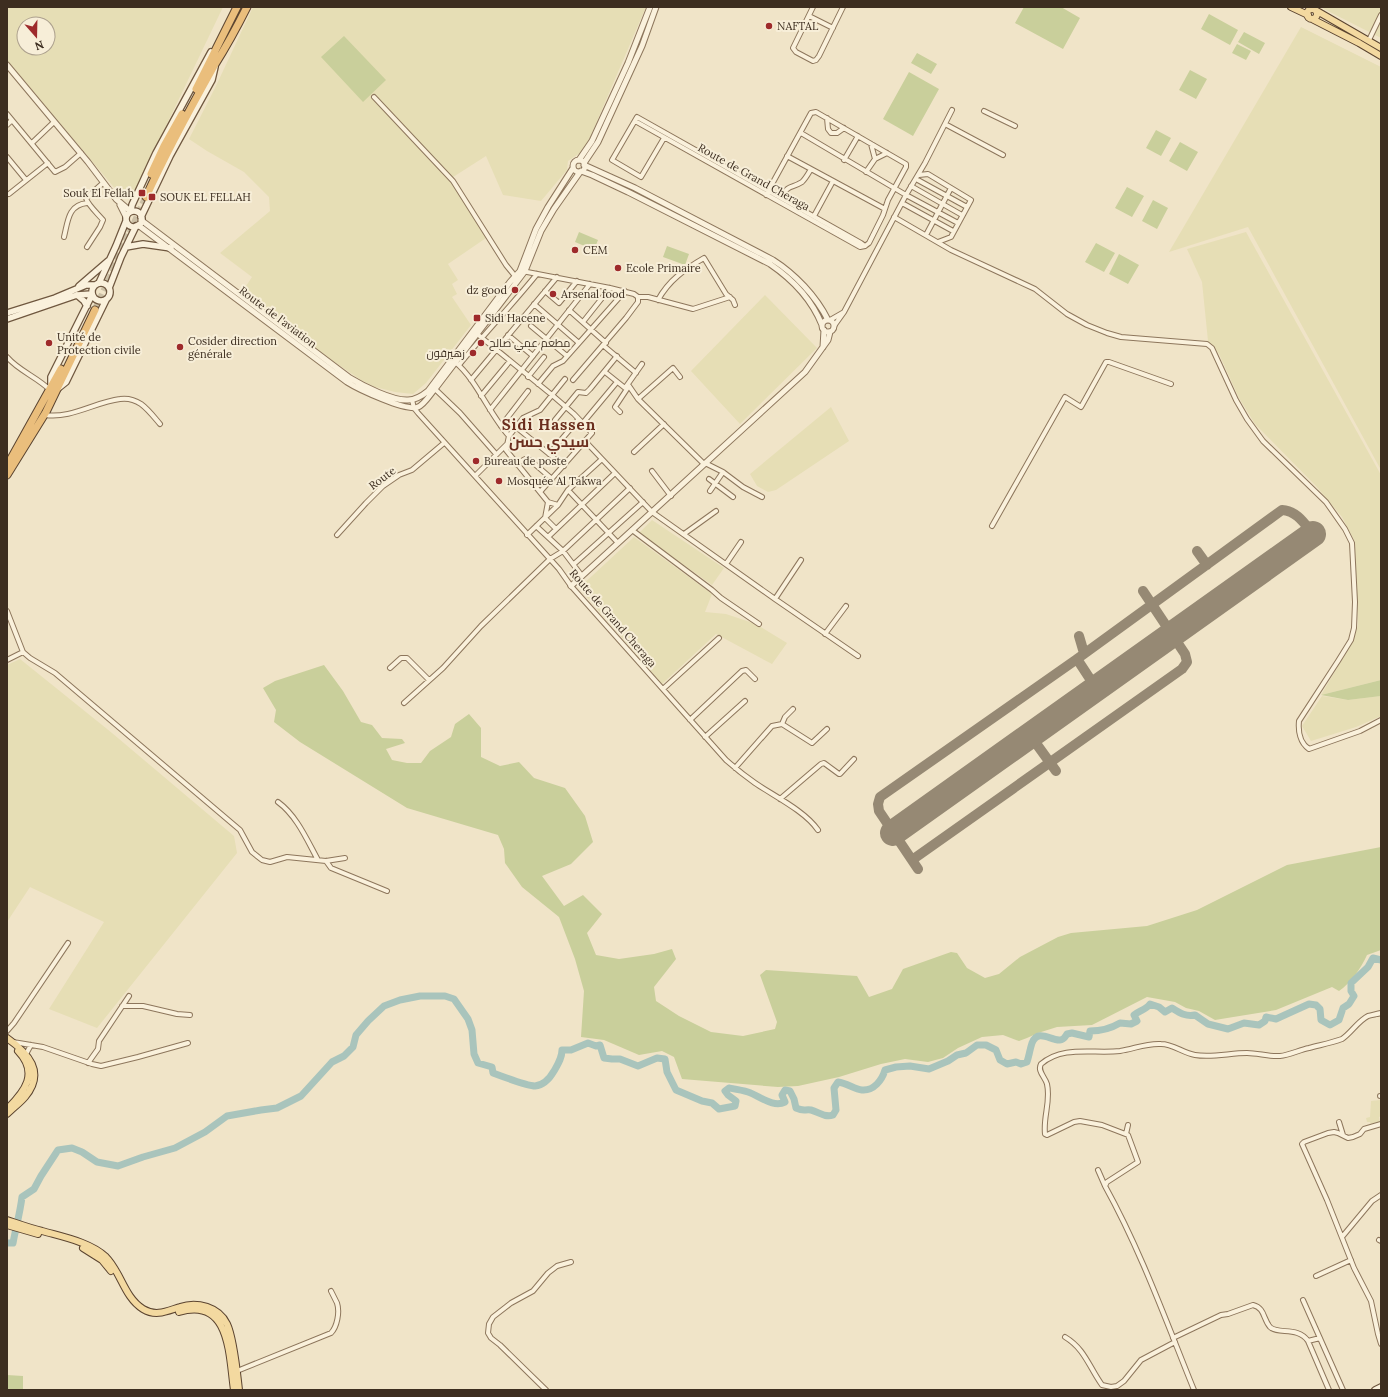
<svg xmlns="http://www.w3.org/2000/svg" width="1388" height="1397" font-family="Lora,Cairo,serif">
  <rect width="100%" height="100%" fill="#f0e4c8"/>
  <path fill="#e6deb5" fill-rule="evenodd" d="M7 7H223L131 199 122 197 7 60ZM24 24H48V48H24Z
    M253 7H646L588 142 580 153 568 161 567 170 541 201 503 195 486 156 450 179 486 238 448 264 458 280 452 284 457 294 452 297 471 325 426 383 413 394 395 392 375 387 361 380 333 361 242 292 252 277 220 253 270 211 269 197 244 172 207 151 189 139 215 88Z
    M1320 7H1381V38Z
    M1301 27 1381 67V470L1248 227 1169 252Z
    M1246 232 1381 475V680L1321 695 1353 641 1358 625 1355 542 1342 517 1316 486 1255 424 1239 398 1219 354 1213 346 1208 341 1202 282 1187 249Z
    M765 295 817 348 740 424 691 371Z
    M831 407 849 441 776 490 768 492 757 486 750 474Z
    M652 520 724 568 712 585 639 533Z
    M634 537 712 594 705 612 726 614 756 624 787 643 772 664 716 634 662 684 579 588Z
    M20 659 112 733 234 836 237 853 97 1028 49 1009 104 922 30 887 7 922V665Z
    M1322 696 1348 700 1381 696V716L1356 727 1311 741 1302 726Z
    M1380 1100 1381 1116 1379 1117 1380 1123 1371 1125 1370 1122H1367L1366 1118 1370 1117 1371 1101Z"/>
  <path fill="#c9cf9b" d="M1024 7H1061L1080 18 1063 49 1015 23Z
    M1209 14 1238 30 1230 45 1201 29Z
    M1244 32 1265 43 1259 54 1238 42Z
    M344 36 386 80 363 102 321 57Z
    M1237 44 1251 51 1246 60 1232 53Z
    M917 53 937 64 931 74 911 63Z
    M1190 70 1207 79 1196 99 1179 90Z
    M909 72 939 89 913 136 883 119Z
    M1156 130 1171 138 1161 156 1146 148Z
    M1180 142 1198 152 1187 171 1169 161Z
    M1127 187 1144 196 1132 217 1115 208Z
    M1153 200 1168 208 1157 229 1142 221Z
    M579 232 598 240 594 250 575 242Z
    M1096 243 1115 253 1104 272 1085 262Z
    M667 246 689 254 685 265 663 257Z
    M1119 254 1139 265 1128 284 1109 274Z
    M324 665 343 691 361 722 372 725 382 738 402 739 405 743 386 749 392 760 407 763H421L430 751 451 737 455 724 469 714 481 728V757L500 766 519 762 534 778 565 788 585 816 593 842 571 864 542 876 564 906 583 895 602 914 587 933 596 955 619 959 654 954 672 949 676 959 654 987 656 1001 679 1016 711 1032 743 1036 775 1029 777 1022 760 975 766 970 857 976 869 997 892 989 903 969 951 952 957 953 967 968 985 978 999 974 1020 957 1058 937 1071 933 1147 926 1197 910 1287 865 1381 847V950L1367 955C1361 968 1351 983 1339 991L1332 987 1276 1010 1215 1020 1199 1011 1186 1008 1175 1002 1147 997 1092 1025 1057 1027 1038 1033 1027 1038 1019 1041 1003 1035 982 1037 958 1048 943 1058 928 1062 905 1059 881 1064 839 1077 798 1086 778 1087 682 1079 674 1057 662 1051 639 1055 604 1040 581 1037 584 991 575 959 559 917 522 887 505 863 504 849 498 835 407 808 300 742 274 722 276 710 263 688 275 681Z
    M1381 680V696L1348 700 1321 695Z
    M7 1375 23 1376V1390H7Z"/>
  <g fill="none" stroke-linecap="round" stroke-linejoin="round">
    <path stroke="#a9c4bc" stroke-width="7" d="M7 1243H13C16 1227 20 1213 22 1197L34 1189 41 1176 58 1150 72 1148 82 1152 97 1162 118 1166 143 1157 175 1148 205 1132 227 1116 261 1110 277 1108 301 1096 332 1062 344 1056 353 1047 356 1035 368 1021 384 1006 400 1000 420 996H445L454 999 468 1019 472 1030 474 1054 478 1063 492 1067 493 1073C501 1076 528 1086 535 1086 544 1085 550 1078 554 1071 558 1064 562 1058 562 1050H571L588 1043 596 1046 600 1045 604 1058 612 1059H620L638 1066 657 1058 665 1059 667 1072 676 1090 702 1101 712 1103 719 1109 735 1106 736 1101 728 1095 725 1091 729 1088C735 1089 742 1090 748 1092 760 1096 773 1108 785 1102L782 1095 785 1090 790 1091 794 1099 796 1108C805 1112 804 1109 811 1110 819 1112 825 1118 833 1115L836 1110 834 1088 838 1082C847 1083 854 1089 862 1090 874 1091 882 1080 885 1070L896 1067 910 1066 929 1069 948 1061 957 1055 966 1053 977 1045H986L996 1050 1000 1060 1007 1064 1016 1062 1021 1064 1027 1062C1029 1056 1030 1049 1032 1043 1038 1028 1051 1041 1060 1040 1064 1040 1065 1037 1067 1034L1072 1033 1089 1037 1090 1031C1101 1031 1110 1029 1120 1023L1131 1024 1137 1021 1134 1015C1139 1011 1147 1009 1150 1004L1159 1007 1165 1012 1172 1008C1180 1013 1186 1017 1195 1015L1208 1024 1228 1029 1244 1023 1259 1025 1265 1021 1266 1017 1276 1019 1309 1004 1316 1005 1320 1009 1321 1020 1330 1025 1339 1020 1343 1008 1349 1004 1354 996 1351 991V983L1368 967 1373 958 1381 960"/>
    <path stroke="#968974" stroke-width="10" d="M1197 551 1207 565
      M1079 636 1084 653
      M1077 659 1096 688
      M1030 735 1056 771
      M912 860 1182 669 1187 662 1185 654 1143 591
      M918 869 879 811 878 804 880 797 1077 659 1282 510C1297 511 1304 523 1313 534"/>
    <path stroke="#968974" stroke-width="26" d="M893 833 1313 534"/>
    <path stroke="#ccc0a6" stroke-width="7" stroke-dasharray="7 3.5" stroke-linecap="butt" d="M130 233 146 197
      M109 268 129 225
      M95 310 116 265"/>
    <defs>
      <path id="minor" d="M813 7 793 48 796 52 813 61 816 60 819 56 843 7
        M1314 9 1315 7
        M809 16 833 28
        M1369 40 1381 15
        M374 97 453 181 506 265 515 276
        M984 111 1015 126
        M7 114 55 172 65 167 81 153
        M827 118 828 129 831 133H837L844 128
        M635 121 860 247 865 246
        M945 124 1003 155
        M7 125 12 120
        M801 133 906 195 958 223
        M664 138 641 177 612 160 637 117 861 243 865 246
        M32 143 54 122
        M871 144 875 159
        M787 156 885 209
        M7 157 26 180
        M844 160 858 136
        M866 172 875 159 887 153
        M919 175 928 174 971 200 951 237 938 242
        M916 179 967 207
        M911 186 962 215
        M9 194 48 163
        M766 195 811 113 816 112 906 164V167L888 200 883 215 869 243 865 246
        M781 197C790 183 791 189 802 182 806 178 808 174 811 169
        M902 203 953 231
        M814 216 833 181
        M894 217 951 250 1035 289 1067 314 1087 325 1107 333 1121 337 1207 344 1212 348 1236 400 1247 419 1263 441 1326 502 1345 529 1352 543 1355 602 1354 628 1351 640 1338 661 1299 721C1298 731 1300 743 1309 749L1360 731 1381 720
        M926 235 951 188
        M64 237C68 221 68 205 87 203
        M87 247 100 227 103 220C98 214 87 204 86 198L103 183
        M522 271 610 288 634 294 638 297V302L626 318 573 380
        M545 291 559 303 577 281
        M638 297H648L693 309 730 297
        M658 300C669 280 685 269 704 258L726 294 733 300 735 305
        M534 304 579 343
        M569 310 606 343
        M830 320 844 312
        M583 322 610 288
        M531 326 567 356
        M834 326 844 312 906 195 925 163 952 110
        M476 333 552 395 574 414 592 433 540 492
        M508 335 533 356
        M604 346 636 373
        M7 357C19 371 37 377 50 390
        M455 362C477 380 489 414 509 436L506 450 548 502 545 518 556 529
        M459 365C484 334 512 305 537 274
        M605 372 625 388 642 364
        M528 377 544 357
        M471 380 557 277
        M538 384 553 366 563 361 625 291
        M435 389 460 413 496 454
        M481 396 510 361
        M638 399 673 368 680 377
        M412 400 414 408 418 413 559 569 571 586 726 760C735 768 745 776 755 783 774 796 805 811 818 830
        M490 410 590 284
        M620 412 615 407 629 386 638 399 704 464
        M45 415C71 419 95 402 120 399 127 398 135 400 141 404 148 409 154 417 160 424
        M555 420 578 392 586 393 590 389 617 356
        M582 424 617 382
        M501 426 528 391
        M516 427 564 466
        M509 436 523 418 540 410 565 379
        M585 441 652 512 775 599 858 656
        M634 452 664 424
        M549 454 578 420
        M705 463 723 472 743 487 762 497
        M516 464 525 459 530 460 552 479
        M652 471 671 496
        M475 476 507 444
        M709 479 733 497
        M568 490 618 543
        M710 491 723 472
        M548 502 558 505 568 490 602 459
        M536 526 563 551 582 576
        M992 526 1065 397 1081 407 1106 362H1109L1171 384
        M632 530 712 590 721 598 759 624
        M684 534 716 511
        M337 535 366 503 383 486 399 475 412 470 444 443
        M527 535 558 505
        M548 537 615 473
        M574 564 643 502
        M726 564 741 542
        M775 599 801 560
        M7 611 23 652 30 658 55 673 240 830 252 852 262 860 270 862 287 857 326 861 345 858
        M825 634 846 606
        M7 660 23 652
        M390 668 401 658H407L429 680
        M663 689 719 638
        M404 703 443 668 481 626 550 559 563 551 630 488
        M690 720 742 671 746 670 755 679
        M782 724 785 717 793 709
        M705 737 745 701
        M735 768 772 726 782 724 812 743 827 729
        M780 799 821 764 824 763 839 774H840L854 759
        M278 802C297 816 307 840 318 860
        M326 861 331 868 387 891
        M122 1006H143L177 1014 190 1015
        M7 1031 14 1023 68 943
        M13 1042 43 1047 92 1064 101 1066 138 1057 188 1043
        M26 1054 31 1045
        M88 1063 98 1049 99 1041 129 996
        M1380 1096H1381
        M1339 1122 1343 1135
        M1381 1124 1364 1129 1360 1134 1353 1137 1348 1138 1338 1133 1334 1132 1328 1133 1304 1142 1302 1144 1327 1200 1354 1268 1371 1301 1378 1334 1381 1344
        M1126 1134 1128 1125
        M1098 1170 1105 1186
        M1342 1237 1372 1201 1381 1195
        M1379 1240 1381 1241
        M1316 1276 1351 1260
        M1303 1300 1343 1390
        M1065 1337C1085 1349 1089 1367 1102 1385L1111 1387 1117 1386 1124 1381 1141 1360 1175 1342
        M1173 1338 1221 1315 1228 1314 1253 1305C1265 1308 1263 1319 1270 1327 1278 1335 1298 1326 1308 1341L1320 1338
        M1308 1341 1329 1390
        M237 1371 331 1333C337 1327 340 1312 337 1303 335 1299 333 1295 331 1291
        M546 1390 500 1345 491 1338 488 1333 489 1324 493 1317 511 1303 533 1291 548 1273 557 1266 571 1262
        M1194 1390C1166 1321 1141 1251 1105 1186L1107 1182 1138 1162 1128 1135 1102 1125 1080 1121 1074 1122 1047 1135 1045 1134C1043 1116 1051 1102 1047 1084 1045 1077 1037 1071 1041 1064 1063 1045 1093 1054 1120 1051 1134 1049 1146 1043 1161 1044 1173 1044 1183 1053 1195 1055 1212 1058 1230 1053 1247 1053 1258 1053 1269 1057 1280 1056 1290 1055 1299 1050 1309 1048 1320 1045 1331 1043 1342 1039 1351 1033 1358 1021 1368 1016 1372 1015 1377 1014 1381 1013"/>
      <path id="tertiary" d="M7 65 88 162 116 199 130 211
        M579 160 592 141 628 63 650 7
        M573 166a6 6 0 1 1 12 0a6 6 0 1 1-12 0Z
        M584 163 598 142 642 46 656 7
        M584 165 635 188 773 260C795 274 816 296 828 320
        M581 171 592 175 628 192 770 264C792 279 812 300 822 325
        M120 205 126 217
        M141 220 350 378C363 386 393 401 408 400 416 400 422 396 428 391L510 282 520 271 536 229 548 207 573 168
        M138 225 347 382C358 389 407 412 418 407 425 404 430 394 435 389L525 271 541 231 554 209 580 172
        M822 326a6 6 0 1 1 12 0a6 6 0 1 1-12 0Z
        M823 347 824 330
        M571 586 805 372 828 340 830 332"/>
      <path id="secondary" d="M126 219a8 8 0 1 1 16 0a8 8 0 1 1-16 0Z
        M131 211 132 205 156 153 211 52
        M141 217 170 156 212 80 215 67
        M126 247 143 244 171 248
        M92 292a9 9 0 1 1 18 0a9 9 0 1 1-18 0Z
        M99 283 116 246 126 221
        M79 286 108 261
        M109 288 121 257 136 226
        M77 295 84 301 87 306
        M7 313 55 298 86 285H95
        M7 319 77 295 92 294
        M51 387V377L92 295
        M56 390 66 382 106 300
        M1375 1390 1381 1387"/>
      <path id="primary" d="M1291 7 1308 15
        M1307 14a5 5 0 1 1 10 0a5 5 0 1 1-10 0Z
        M1317 11 1381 48
        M1312 19 1359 43 1381 56
        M7 1038C28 1053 46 1072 25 1097 20 1103 13 1108 7 1114
        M8 1108C25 1091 39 1073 18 1051
        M7 1220C19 1224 30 1228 42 1231 63 1237 90 1242 106 1257 121 1272 124 1297 143 1309 156 1317 167 1311 180 1307 197 1301 219 1307 227 1324 234 1339 237 1373 239 1390
        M7 1225 38 1234
        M83 1248 102 1260 111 1271
        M179 1312C231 1296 229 1357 234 1390"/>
      <path id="trunk" d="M196 89 237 7
        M151 174 164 146 182 114
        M146 197C166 153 190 109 214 66 226 47 237 27 247 7
        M7 466 61 369
        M7 475 46 412 95 310"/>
    </defs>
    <use href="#minor" stroke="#8d765c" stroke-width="6"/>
    <use href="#tertiary" stroke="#8d765c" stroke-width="7"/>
    <use href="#secondary" stroke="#6f573f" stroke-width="8"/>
    <use href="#primary" stroke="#5b4430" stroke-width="8"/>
    <use href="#trunk" stroke="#5b4430" stroke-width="9"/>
    <use href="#minor" stroke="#faf1dc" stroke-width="4"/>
    <use href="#tertiary" stroke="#faf1dc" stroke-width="5"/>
    <use href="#secondary" stroke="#faf1dc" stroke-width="5.5"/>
    <use href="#primary" stroke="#f3d9a0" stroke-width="6"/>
    <use href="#trunk" stroke="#eabe7c" stroke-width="7"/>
  </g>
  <g fill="#9e2a2b" stroke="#f7eed8" stroke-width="1.5">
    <circle cx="769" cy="26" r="4"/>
    <rect x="138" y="189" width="8" height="8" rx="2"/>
    <rect x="148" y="193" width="8" height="8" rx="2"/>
    <circle cx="575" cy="250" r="4"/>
    <circle cx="618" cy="268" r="4"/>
    <circle cx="515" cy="290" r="4"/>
    <circle cx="553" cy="294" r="4"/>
    <rect x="473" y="314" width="8" height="8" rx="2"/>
    <circle cx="49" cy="343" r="4"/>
    <circle cx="481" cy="343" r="4"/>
    <circle cx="180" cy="347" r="4"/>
    <circle cx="473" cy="353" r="4"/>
    <circle cx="476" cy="461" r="4"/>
    <circle cx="499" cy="481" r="4"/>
  </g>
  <g text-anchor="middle" stroke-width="4" stroke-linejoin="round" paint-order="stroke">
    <g font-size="11" fill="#3d2e20" stroke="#f7eed8" text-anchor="start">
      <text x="777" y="30">NAFTAL</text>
      <text x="134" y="197" text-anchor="end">Souk El Fellah</text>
      <text x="160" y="201">SOUK EL FELLAH</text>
      <text x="583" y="254">CEM</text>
      <text x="626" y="272">Ecole Primaire</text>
      <text x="507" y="294" text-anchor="end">dz good</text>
      <text x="561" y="298">Arsenal food</text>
      <text x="485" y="322">Sidi Hacene</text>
      <text x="57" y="341">Unité de<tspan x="57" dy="13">Protection civile</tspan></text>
      <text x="188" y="345">Cosider direction<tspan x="188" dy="13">générale</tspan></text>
      <text x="489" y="347">مطعم عمي صالح</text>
      <text x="465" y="357" text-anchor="end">زهيرفون</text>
      <text x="484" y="465">Bureau de poste</text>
      <text x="507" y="485">Mosquée Al Takwa</text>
    </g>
    <g font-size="11" fill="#3d2e20" stroke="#f7eed8">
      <text transform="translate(754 177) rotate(29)" y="4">Route de Grand Cheraga</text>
      <text transform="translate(278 317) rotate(37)" y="4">Route de l'aviation</text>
      <text transform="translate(382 478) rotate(-37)" y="4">Route</text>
      <text transform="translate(613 618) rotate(49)" y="4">Route de Grand Cheraga</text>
    </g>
    <g font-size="15" font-weight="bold" letter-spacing="1" fill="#6b2e1e" stroke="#f7eed8">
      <text x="549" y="430">Sidi Hassen<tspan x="549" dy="17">سيدي حسن</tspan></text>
    </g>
  </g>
  <rect width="1388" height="1397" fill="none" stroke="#3d2e20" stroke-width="16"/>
  <g transform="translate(36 36) rotate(160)"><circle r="19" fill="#f7eed8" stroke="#ada18e"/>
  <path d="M0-3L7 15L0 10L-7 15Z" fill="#9e2a2b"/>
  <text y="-6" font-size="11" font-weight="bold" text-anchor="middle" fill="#3d2e20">N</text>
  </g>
</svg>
